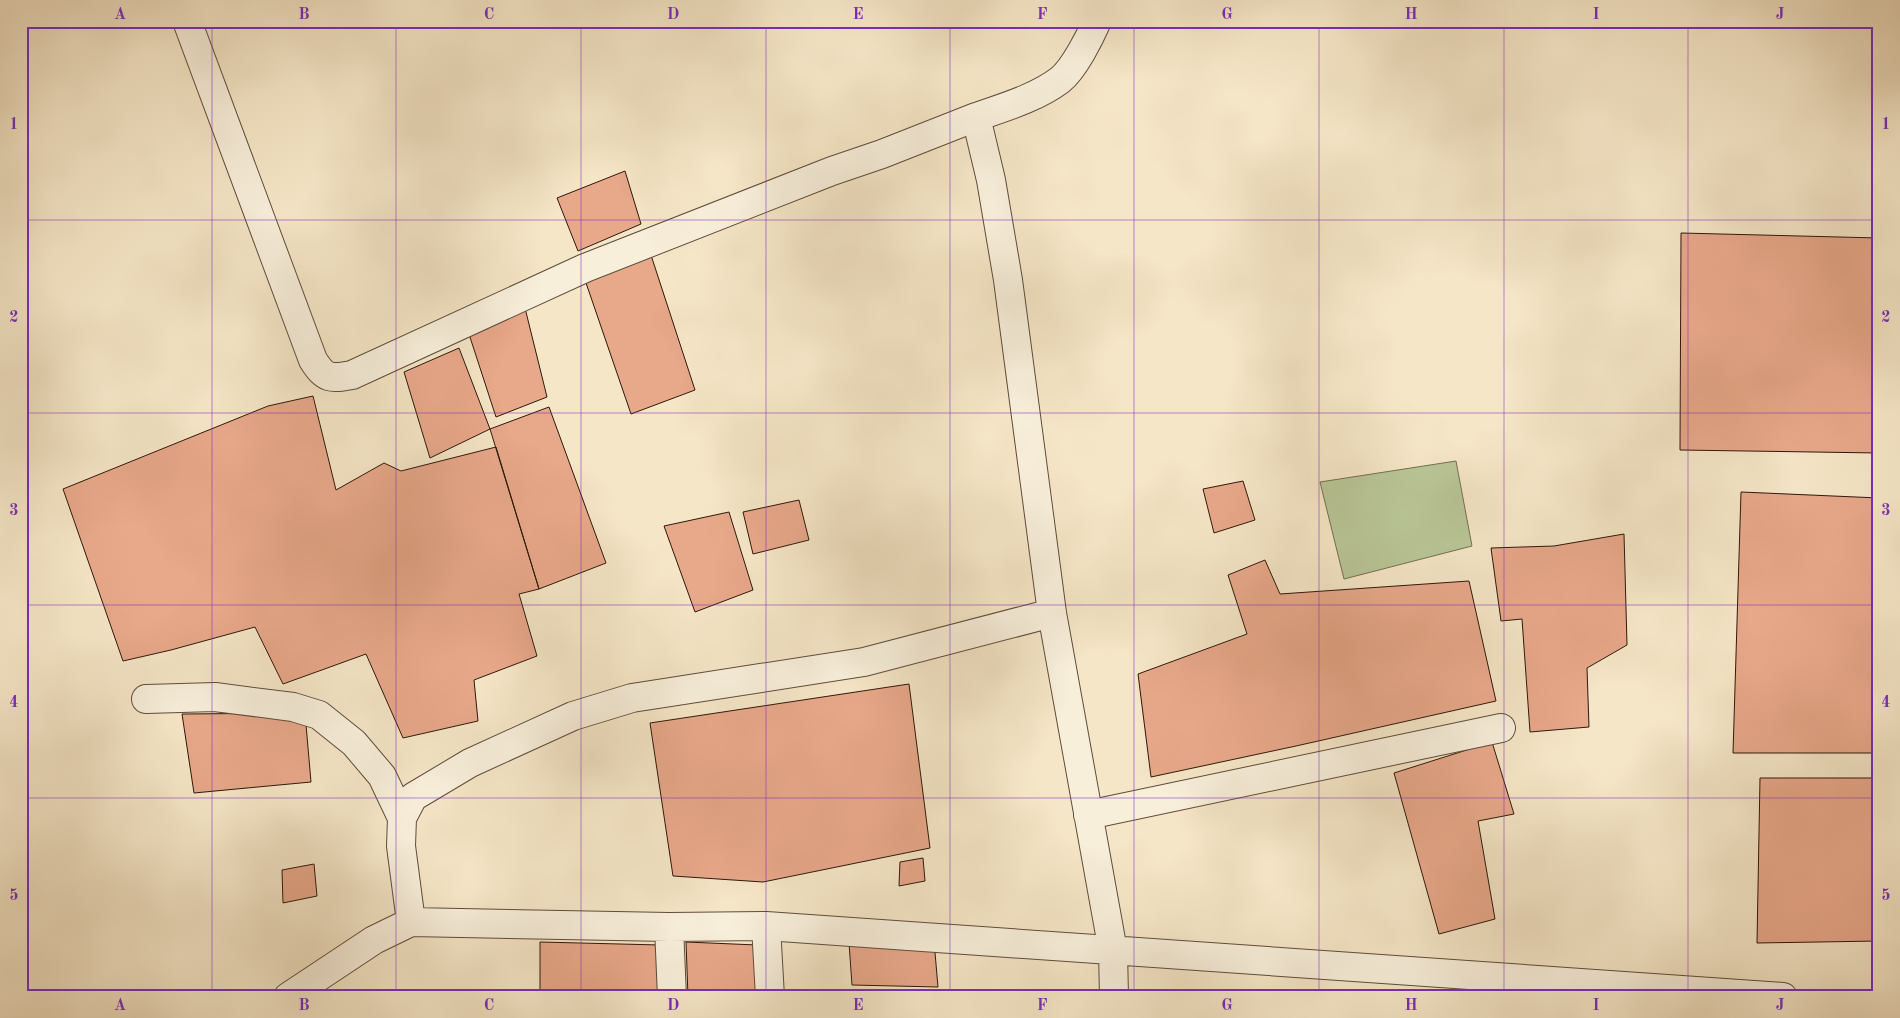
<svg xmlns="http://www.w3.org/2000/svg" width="1900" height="1018" font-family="'Old Standard TT',serif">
  <rect width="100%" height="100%" fill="#f5e6c7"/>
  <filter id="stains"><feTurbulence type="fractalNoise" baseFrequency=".004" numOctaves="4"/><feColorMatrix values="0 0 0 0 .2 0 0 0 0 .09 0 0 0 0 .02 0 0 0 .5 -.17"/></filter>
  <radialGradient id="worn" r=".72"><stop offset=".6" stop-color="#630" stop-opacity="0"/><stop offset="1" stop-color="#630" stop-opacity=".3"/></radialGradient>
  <path fill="#b9c697" stroke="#736f51" d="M1456 461 1472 546 1344 579 1320 482Z"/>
  <path fill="#e8a88a" stroke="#2d180b" d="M625 171 641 224 578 251 557 198Z
    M1681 233 1879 238V453L1680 450Z
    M649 249 695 390 631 414 585 280Z
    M525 308 547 397 496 417 467 328Z
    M459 348 490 429 430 458 404 372Z
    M313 396 336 490 384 463 401 471 496 447 539 589 519 594 537 656 474 680 478 721 403 738 366 654 283 684 255 627 171 650 123 661 63 489 268 406Z
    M549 407 606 563 539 589 490 429Z
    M1243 481 1255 520 1214 533 1203 489Z
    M1741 492 1879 498V753H1733Z
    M799 500 809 540 753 554 743 512Z
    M729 512 753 590 695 612 664 526Z
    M1624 534 1627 645 1587 668 1589 727 1530 732 1522 619 1501 621 1491 548 1554 546Z
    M1265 560 1280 594 1469 581 1496 701 1296 746 1151 777 1138 674 1247 634 1228 575Z
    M909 684 930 848 763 882 673 876 650 723Z
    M305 713 311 782 194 793 182 714Z
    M1492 742 1514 814 1478 821 1495 919 1439 934 1394 773Z
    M1760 778H1879V941L1757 943Z
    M923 858 925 881 899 886 900 862Z
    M314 864 317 896 283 903 282 870Z
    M934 941 938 987 852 985 849 943Z
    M540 942 660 945 668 997H540Z
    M686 942 757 945 759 997H688Z"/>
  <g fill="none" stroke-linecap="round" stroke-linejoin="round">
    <defs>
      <path id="minor" d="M187 21 313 360C325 379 330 379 352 375L585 268 832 171 882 154 976 117
        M1097 21C1090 37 1074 69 1060 80 1036 98 1005 107 976 117L991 180 1008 280 1052 613 1113 951 1114 997
        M146 699 215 697 293 707 319 715 354 743 382 776 402 818
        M1088 815 1501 728
        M411 922 401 846 402 818 413 797 470 763 573 716 632 698 864 662 1052 613
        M766 926 770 997
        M669 927 672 997
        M288 997 374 940 411 922 669 927 766 926 1783 997"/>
    </defs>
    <use href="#minor" stroke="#5f4c3a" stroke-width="30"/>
    <use href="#minor" stroke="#f8efdb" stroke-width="28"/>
  </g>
  <path fill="none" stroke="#7b2cbf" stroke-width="1" stroke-opacity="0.55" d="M212 21V997M396 21V997M581 21V997M766 21V997M950 21V997M1134 21V997M1319 21V997M1504 21V997M1688 21V997M21 220H1879M21 413H1879M21 605H1879M21 798H1879"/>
  <rect width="1900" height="1018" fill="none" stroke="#f5e6c7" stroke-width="55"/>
  <rect x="28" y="28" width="1844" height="962" fill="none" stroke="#7b2cbf" stroke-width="2"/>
  <g font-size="16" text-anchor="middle" font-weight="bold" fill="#7b2cbf">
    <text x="120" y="19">A</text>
    <text x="304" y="19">B</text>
    <text x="489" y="19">C</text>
    <text x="673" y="19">D</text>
    <text x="858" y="19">E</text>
    <text x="1042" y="19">F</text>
    <text x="1227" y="19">G</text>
    <text x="1411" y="19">H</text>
    <text x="1596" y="19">I</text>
    <text x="1780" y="19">J</text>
    <text x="14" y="129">1</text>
    <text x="1886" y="129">1</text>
    <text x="14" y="322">2</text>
    <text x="1886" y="322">2</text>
    <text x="14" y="515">3</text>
    <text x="1886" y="515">3</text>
    <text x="14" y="707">4</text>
    <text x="1886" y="707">4</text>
    <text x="14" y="900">5</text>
    <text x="1886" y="900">5</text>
    <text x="120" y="1010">A</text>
    <text x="304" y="1010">B</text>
    <text x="489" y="1010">C</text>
    <text x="673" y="1010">D</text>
    <text x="858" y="1010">E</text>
    <text x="1042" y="1010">F</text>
    <text x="1227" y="1010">G</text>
    <text x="1411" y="1010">H</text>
    <text x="1596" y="1010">I</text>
    <text x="1780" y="1010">J</text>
  </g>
  <rect width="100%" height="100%" filter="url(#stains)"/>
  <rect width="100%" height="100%" fill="url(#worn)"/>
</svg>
